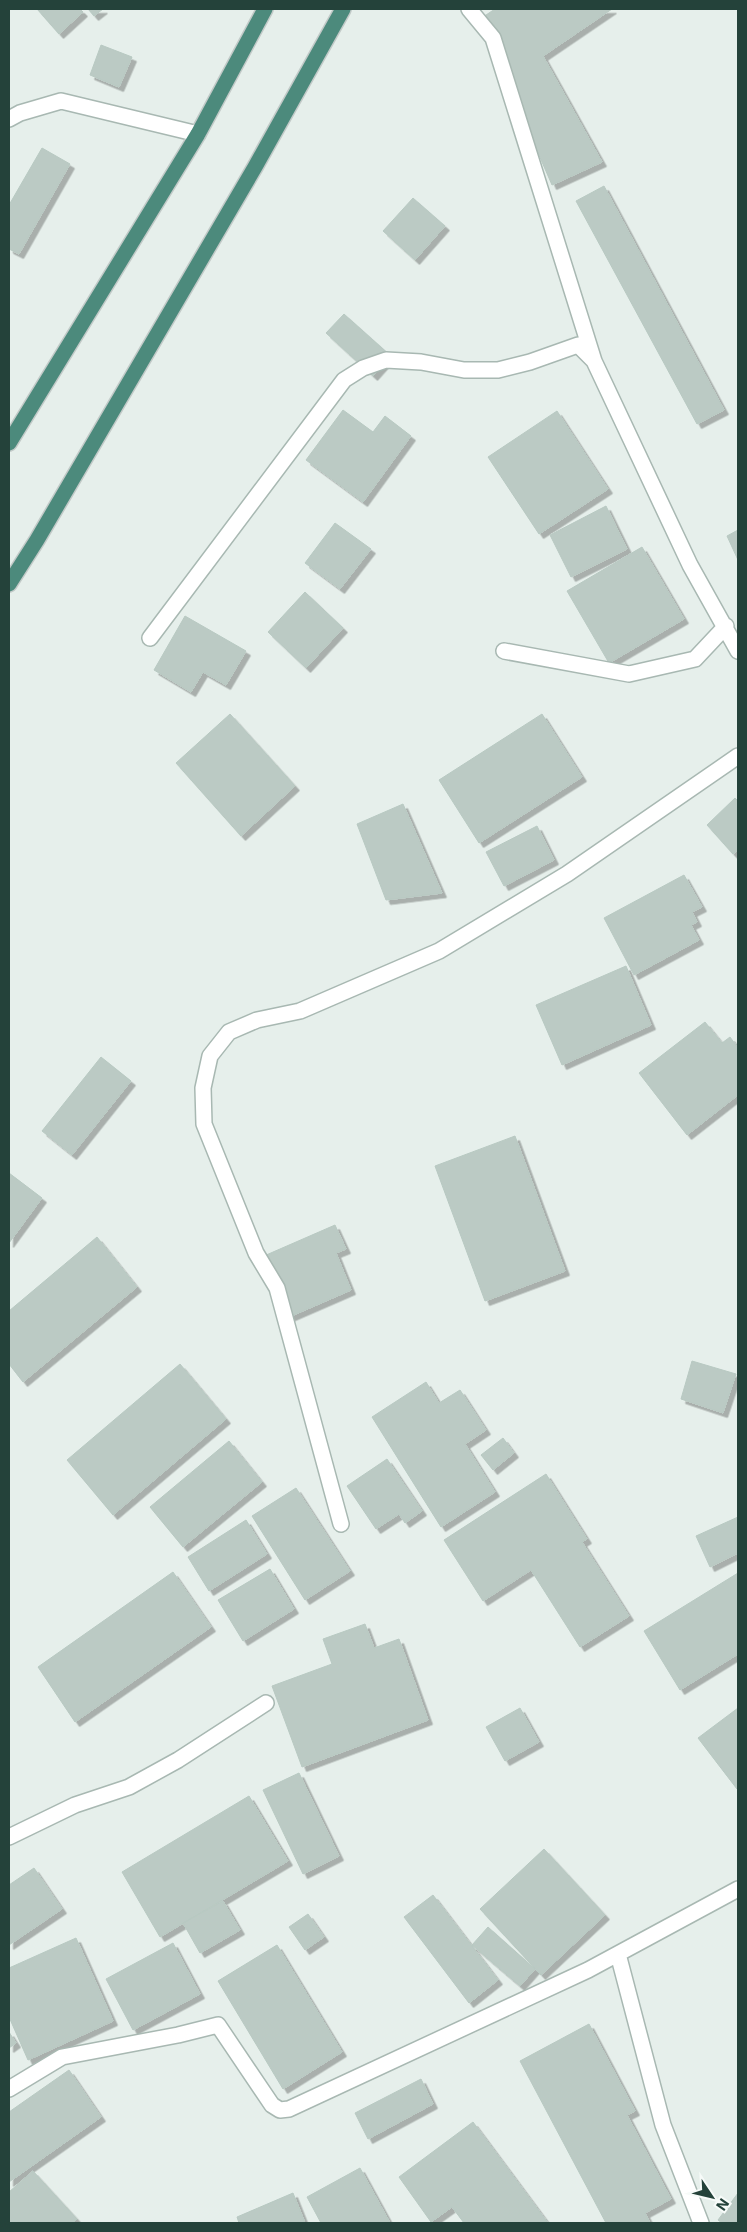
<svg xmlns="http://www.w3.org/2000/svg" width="747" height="2232" font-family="Inter,sans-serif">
  <defs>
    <filter id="shadow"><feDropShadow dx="4.5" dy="4.5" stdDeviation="0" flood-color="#0004"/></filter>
  </defs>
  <rect width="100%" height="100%" fill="#e6efeb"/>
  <path fill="#bbcac4" stroke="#b8c9c2" filter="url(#shadow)" d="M37 9H80L83 12 59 34Z
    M88 9H103L94 16Z
    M495 9H612L543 56 602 162 552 185 480 19Z
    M101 45 132 57 119 87 90 75Z
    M42 148 70 164 19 254 9 249V205Z
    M604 186 724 410 697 424 576 201Z
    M413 198 445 226 415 260 383 231Z
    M344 314 391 356 373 376 326 333Z
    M343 410 373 432 385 416 411 436 363 502 306 460Z
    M557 411 608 489 539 534 488 457Z
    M606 506 627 549 571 577 550 535Z
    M335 523 371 549 340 589 305 563Z
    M738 530V560L727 536Z
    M642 547 684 619 609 663 567 591Z
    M305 592 343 628 306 668 268 632Z
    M185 616 246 651 226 685 203 672 191 692 154 670Z
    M230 714 295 786 241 836 176 763Z
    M542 714 582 777 479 843 439 780Z
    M735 798 738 801V850L733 854 707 825Z
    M403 804 442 893 386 900 357 824Z
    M537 826 554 860 504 886 486 852Z
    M684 875 702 907 692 912 697 922 691 925 699 940 634 975 604 918Z
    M626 966 651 1025 562 1065 536 1005Z
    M705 1022 722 1043 730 1037 738 1048V1095L687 1135 639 1073Z
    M101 1057 131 1081 72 1155 42 1131Z
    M515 1136 565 1271 485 1301 435 1166Z
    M9 1173 42 1198 9 1243Z
    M335 1225 346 1249 336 1253 351 1290 282 1320 257 1259Z
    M97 1237 137 1287 23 1382 9 1364V1311Z
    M692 1361 736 1374 723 1413 681 1399Z
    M180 1364 226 1419 113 1515 67 1460Z
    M426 1382 439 1403 460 1390 486 1430 465 1444 495 1492 441 1527 372 1417Z
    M503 1438 514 1453 493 1470 481 1455Z
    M229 1441 262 1482 183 1547 150 1507Z
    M387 1459 422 1511 405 1523 399 1514 376 1529 347 1486Z
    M546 1474 587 1539 582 1542 629 1616 580 1647 531 1570 483 1601 444 1540Z
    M296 1488 350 1571 305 1600 252 1516Z
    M738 1517V1553L710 1567 696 1536Z
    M246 1520 267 1554 209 1591 188 1557Z
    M270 1569 294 1609 243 1641 218 1600Z
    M173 1572 211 1627 75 1722 38 1667Z
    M738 1573V1654L680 1690 644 1631Z
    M365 1624 374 1648 399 1639 428 1720 302 1767 272 1686 332 1664 323 1639Z
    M520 1708 539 1742 505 1761 486 1727Z
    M738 1708V1787L737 1789 698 1738Z
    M299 1773 339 1856 303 1874 263 1790Z
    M249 1796 288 1861 160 1937 122 1872Z
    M544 1849 605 1915 541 1975 480 1909Z
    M34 1868 62 1909 9 1945V1885Z
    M433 1895 498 1980 469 2003 404 1917Z
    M223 1901 240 1930 200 1953 183 1923Z
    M308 1914 324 1937 305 1950 289 1927Z
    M488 1927 535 1969 520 1986 472 1945Z
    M76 1938 113 2021 28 2060 9 2017V1968Z
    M173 1943 200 1994 133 2030 106 1979Z
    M277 1945 342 2052 283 2089 218 1981Z
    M589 2024 635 2111 627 2115 671 2199 645 2213 650 2223H606L520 2061Z
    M9 2032 16 2043 9 2048Z
    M69 2070 101 2117 9 2182V2112Z
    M421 2079 433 2104 368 2139 355 2113Z
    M473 2122 548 2223H464L452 2207 431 2222 399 2177Z
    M360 2168 390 2223H321L307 2197Z
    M33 2171 77 2219 73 2223H9V2192Z
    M293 2193 305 2223H239L237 2217Z
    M738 2193V2223H722L718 2220Z"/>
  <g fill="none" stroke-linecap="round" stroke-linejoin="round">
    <defs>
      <path id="minor" d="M469 9 493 38 594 361 690 565 738 651
        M9 119 20 113 61 101 198 134
        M150 638 344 380 363 368 386 360 421 362 464 370H498L530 362 578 345 593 360
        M504 651 629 674 695 659 726 626
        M341 1524 277 1288 256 1253 204 1124 203 1088 210 1056 229 1032 257 1020 300 1011 439 951 567 874 738 756
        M9 1837 75 1805 129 1787 178 1760 266 1703
        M618 1954 663 2125 701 2223
        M9 2089 62 2057 178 2035 218 2025 272 2105 280 2110 289 2109 588 1970 738 1889"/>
      <path id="trunk" d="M9 443 198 134 265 9
        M9 584 37 540 255 167 343 9"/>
    </defs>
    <use href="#minor" stroke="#a8b8b2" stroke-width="18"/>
    <use href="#trunk" stroke="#c2cac8" stroke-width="18"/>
    <use href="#minor" stroke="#fff" stroke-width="15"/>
    <use href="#trunk" stroke="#4c8a7c" stroke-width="15"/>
  </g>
  <rect width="747" height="2232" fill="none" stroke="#24423a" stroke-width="20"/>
  <g transform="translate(712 2197) rotate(125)" stroke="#f7fbf9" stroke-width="4" paint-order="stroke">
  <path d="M0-4L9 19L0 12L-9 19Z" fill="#24423a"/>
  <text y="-8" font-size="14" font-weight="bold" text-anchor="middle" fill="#24423a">N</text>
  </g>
</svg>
